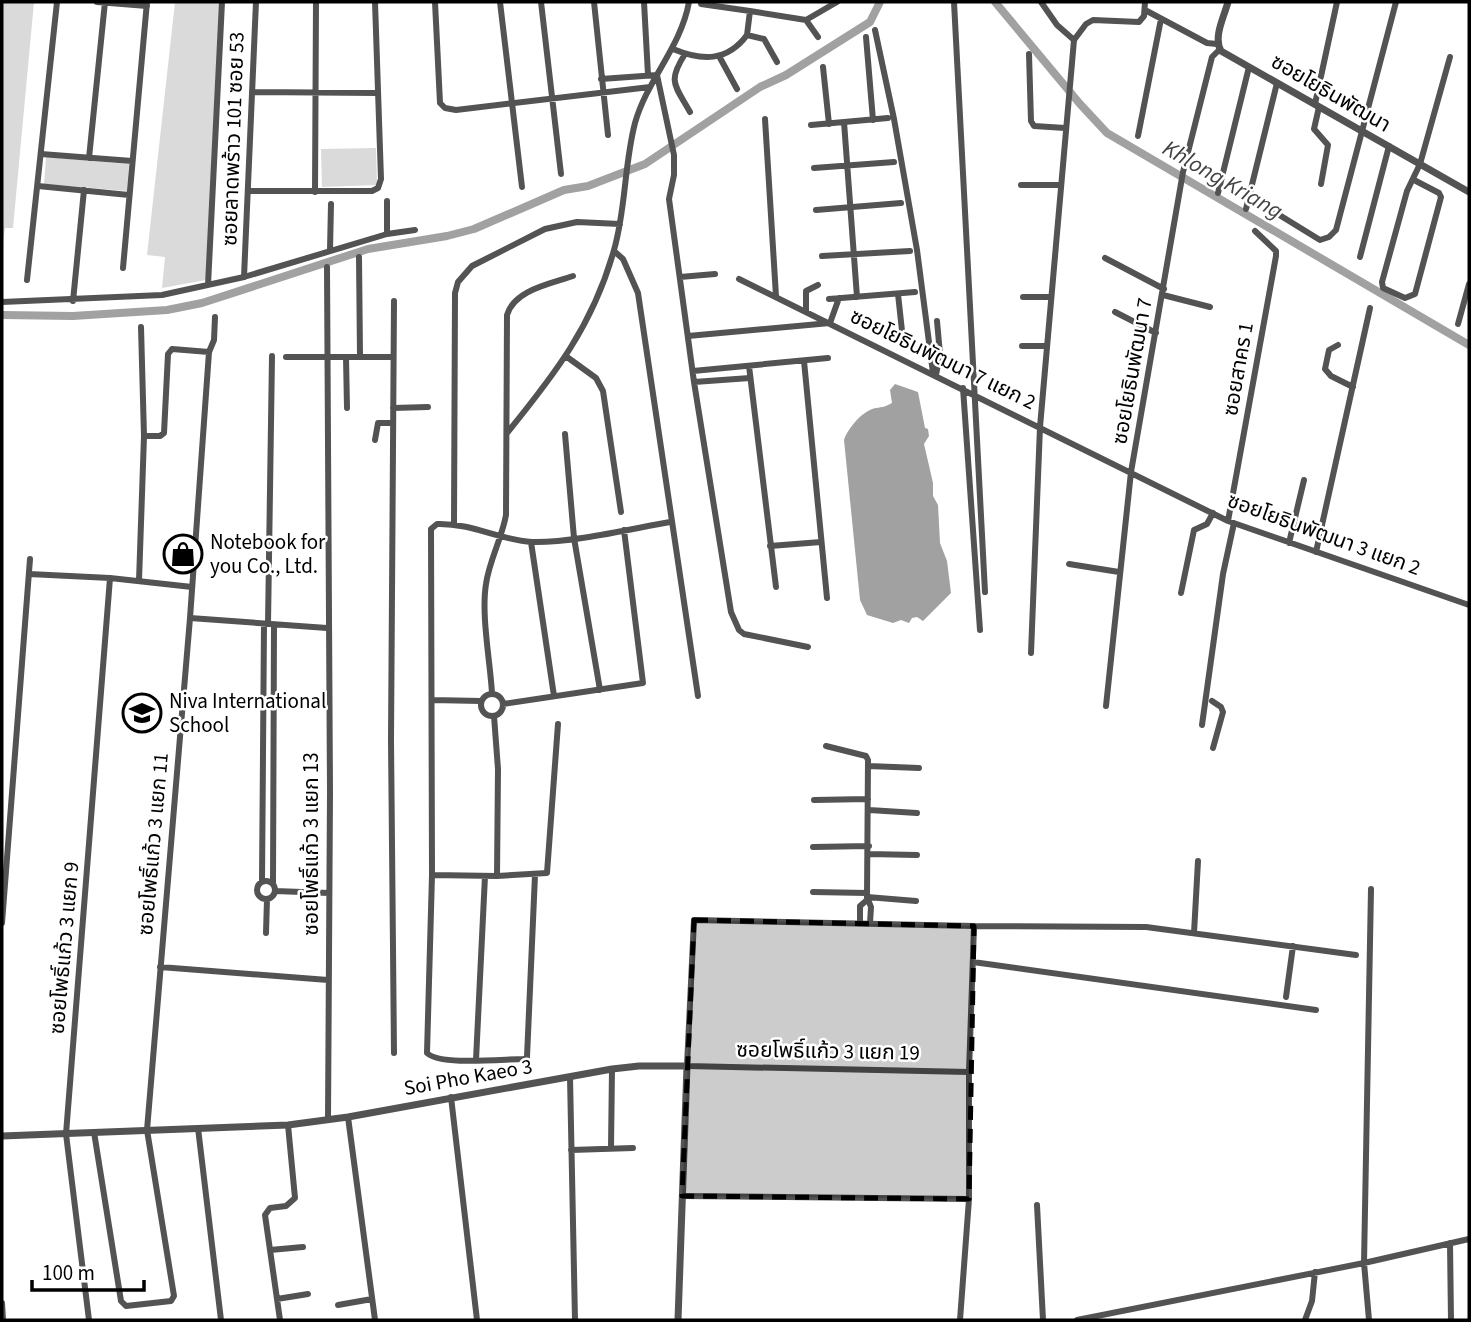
<svg xmlns="http://www.w3.org/2000/svg" width="1471" height="1322" font-family="'Source Sans 3','Noto Sans Thai',sans-serif">
  <rect width="100%" height="100%" fill="#fff"/>
  <path fill="#dadada" d="M2 2H34L13 228H5L2 249Z
    M175 2H221L206 280 162 288 165 257 147 255Z
    M376 148 377 185 322 187 321 149Z
    M46 157 129 164 127 191 44 184Z"/>
  <path fill="#a1a1a1" d="M895 384 918 392 925 428 928 429 929 436 924 444 933 483V496L938 505 940 543 947 561 951 593 923 621 917 617 912 618 909 623 901 620 893 623 867 615 860 600 844 440C848 428 863 410 876 408 883 407 885 407 892 403L890 390Z"/>
  <g fill="none" stroke-linecap="round" stroke-linejoin="round">
    <path stroke="#a1a1a1" stroke-width="8" d="M995 2 1080 104 1107 133 1469 345
      M2 315 73 316 167 310 202 303 368 249 447 236 474 229 564 190 588 186 645 164 760 87 786 75 870 22 880 2"/>
    <path stroke="#535353" stroke-width="6" d="M97 2 147 6
      M435 2 440 103 445 108 456 110 650 87
      M500 2 522 187
      M541 2 561 174
      M594 2 608 135
      M644 2 648 75
      M954 2 985 592
      M1041 2 1057 25 1074 40
      M701 4 750 11
      M1145 10 1207 43 1217 44
      M806 20 837 2
      M875 30 894 119 917 250 933 373
      M747 35 750 11 806 20 818 37
      M866 37 873 120
      M673 49C702 61 727 62 747 35L764 39 777 62
      M685 54C667 82 675 85 690 112
      M1029 54 1031 121 1034 126 1065 128
      M719 56 737 89
      M823 67 829 124
      M601 79 657 75 674 155V175L669 199 694 382 731 612 739 630 744 634 808 647
      M252 92 377 93
      M1315 104 1337 2
      M1319 107 1314 129 1328 145 1321 184
      M765 119 776 296
      M844 122 857 297
      M811 125 888 118
      M1138 136 1161 19
      M41 154 132 161
      M89 158 105 2
      M814 168 894 162
      M1414 180 1439 193 1441 197 1415 294 1405 298 1383 288 1382 282 1407 191 1420 164 1450 57
      M1021 185H1060
      M38 186 129 195
      M249 191H372L378 188 381 179 375 2
      M315 192 316 2
      M1218 193 1249 67
      M1268 208 1320 240 1329 237 1336 230 1396 2
      M1246 209 1277 83
      M816 210 901 203
      M387 234V201
      M330 250 331 204
      M614 251 623 259 638 293 698 696
      M822 256 910 251
      M359 257 360 356
      M1360 257 1389 146
      M1105 258 1164 289
      M327 267 330 792 328 1120
      M123 268 147 2
      M244 277 256 2
      M680 277 715 274
      M739 279 1228 521 1469 605
      M27 280 57 2
      M208 285 222 2
      M898 294 903 340
      M1163 295 1210 307
      M1023 297H1051
      M829 299 915 292
      M73 301 84 190
      M394 301 391 740 394 1053
      M2 302 162 295 244 277 387 234 415 230
      M806 311V291L818 285
      M1115 312 1156 333
      M1458 324 1469 284
      M141 327 144 436
      M688 336 830 323 839 298
      M1338 345 1329 350 1325 369 1331 376 1353 387
      M1022 346H1047
      M286 357H393
      M346 357 347 408
      M567 357 596 378 603 391 621 512
      M804 361 827 598
      M749 366 776 587
      M693 371 828 358
      M936 375 940 354 937 321
      M694 382 750 378
      M963 388 980 630
      M393 408 428 407
      M507 433C555 374 593 325 614 250 626 209 624 165 635 123 647 80 681 47 689 2
      M565 434 574 538 600 690
      M375 440 378 423H393
      M1228 521 1276 256V251L1255 231
      M454 524 455 293 458 282 472 266 545 229 577 222 620 224
      M531 542 554 696
      M1289 543 1304 480
      M770 546 821 542
      M1316 552 1370 308
      M1069 564 1119 572
      M29 574 110 578 192 587
      M139 581 144 436H160L164 433 168 354 172 349 209 352
      M1181 593 1194 530 1207 524 1213 513
      M190 618 327 628
      M268 624 272 356
      M1031 653 1040 427 1074 40 1086 24 1093 20 1139 22 1144 16 1145 2
      M492 693C490 660 481 615 486 584 489 561 502 538 506 515L507 315C514 290 550 284 573 276
      M481 705a11 11 0 1 1 22 0a11 11 0 1 1-22 0Z
      M432 700 481 701
      M1212 701 1221 707 1223 712 1213 748
      M503 704 643 683 624 530
      M1106 706 1131 472 1183 172 1212 57 1220 49
      M494 716 498 769 497 876
      M1202 725 1223 574 1234 523
      M826 746 866 756 868 760 867 897 871 907 870 923
      M868 766 919 768
      M814 800 868 799
      M869 810 917 813
      M813 847 869 846
      M869 854 917 855
      M432 875 497 876 547 873 558 724
      M535 875 527 1057 524 1059C504 1059 440 1066 427 1053L432 875 431 529 437 524C472 523 499 540 532 542 572 543 630 529 670 522
      M257 890a9 9 0 1 1 18 0a9 9 0 1 1-18 0Z
      M262 882 264 624
      M273 883 274 625
      M275 891 329 893
      M813 892 867 893
      M867 897 916 901
      M2 923 30 559
      M860 923V906L867 900
      M266 933 267 899
      M1194 933 1198 861
      M973 962 1316 1010
      M160 967 328 980
      M1286 997 1293 946
      M476 1060 485 876
      M969 1072 687 1066 694 920 974 926 1146 927 1356 955
      M570 1077 575 1320
      M451 1097 477 1320
      M348 1117 375 1320
      M198 1128 221 1320
      M94 1132 121 1301 126 1306 171 1301 174 1296 147 1130 190 618 209 352 214 340 215 317
      M611 1148 612 1069
      M571 1150 633 1148
      M682 1196 969 1199
      M1037 1205 1043 1320
      M1450 1243 1451 1320
      M270 1250 303 1247
      M277 1299 308 1294
      M2 1303 3 1320
      M338 1305 372 1299
      M89 1320 66 1134 110 578
      M280 1320 265 1215 270 1208 286 1206 295 1198 288 1125
      M960 1320 969 1199V1072L974 926
      M1077 1320 1364 1263 1469 1239
      M1305 1320 1312 1301 1315 1272
      M1369 1320 1364 1263 1371 889"/>
    <path stroke="#535353" stroke-width="7" d="M1228 2C1224 17 1213 37 1221 51L1469 192
      M2 1136 288 1125 348 1117 612 1069 639 1066H687L678 1320"/>
  </g>
  <path fill="#000" fill-opacity="0.2" stroke="#000" stroke-width="5" stroke-dasharray="14 9" stroke-linejoin="round" d="M694 920 974 926 969 1199 682 1196Z"/>
  <defs>
    <symbol id="shop-ring" viewBox="-11 -11 22 22"><circle r="9.5" fill="#fff" stroke="#000" stroke-width="1.5"/><path d="M-5-2.5h2.3a2.7 3.5 0 0 1 5.4 0H5L5.5 6h-11ZM-1.5-2.5h3a1.5 2.3 0 0 0-3 0Z" fill="#000"/></symbol>
    <symbol id="school-ring" viewBox="-11 -11 22 22"><circle r="9.5" fill="#fff" stroke="#000" stroke-width="1.5"/><path d="M0-5L7-2L0 1L-7-2ZM-4 1L0 2.5L4 1V4Q0 6-4 4Z" fill="#000"/></symbol>
  </defs>
  <g fill-rule="evenodd">
    <use href="#shop-ring" x="161" y="532" width="44" height="44"/>
    <use href="#school-ring" x="120" y="691" width="44" height="44"/>
  </g>
  <g text-anchor="middle" stroke-width="5" stroke-linejoin="round" paint-order="stroke">
    <g font-size="21" fill="#000" stroke="#fff">
      <text transform="translate(1331 93) rotate(30)" y="7">ซอยโยธินพัฒนา</text>
      <text transform="translate(233 139) rotate(-88)" y="7">ซอยลาดพร้าว 101 ซอย 53</text>
      <text transform="translate(943 359) rotate(26)" y="7">ซอยโยธินพัฒนา 7 แยก 2</text>
      <text transform="translate(1238 369) rotate(-80)" y="7">ซอยสาคร 1</text>
      <text transform="translate(1132 371) rotate(-80)" y="7">ซอยโยธินพัฒนา 7</text>
      <text transform="translate(1324 534) rotate(20)" y="7">ซอยโยธินพัฒนา 3 แยก 2</text>
      <text transform="translate(153 844) rotate(-85)" y="7">ซอยโพธิ์แก้ว 3 แยก 11</text>
      <text transform="translate(311 844) rotate(-90)" y="7">ซอยโพธิ์แก้ว 3 แยก 13</text>
      <text transform="translate(64 948) rotate(-85)" y="7">ซอยโพธิ์แก้ว 3 แยก 9</text>
      <text transform="translate(828 1051) rotate(1)" y="7">ซอยโพธิ์แก้ว 3 แยก 19</text>
      <text transform="translate(468 1077) rotate(-10)" y="7">Soi Pho Kaeo 3</text>
    </g>
    <g font-size="21" fill="#000" stroke="#fff" text-anchor="start">
      <text x="210" y="549">Notebook for<tspan x="210" dy="24">you Co., Ltd.</tspan></text>
      <text x="169" y="708">Niva International<tspan x="169" dy="24">School</tspan></text>
    </g>
    <g font-size="23" font-style="italic" fill="#424242" stroke="#fff">
      <text transform="translate(1223 179) rotate(30)" y="8">Khlong Kriang</text>
    </g>
  </g>
  <rect width="1471" height="1322" fill="none" stroke="#000000" stroke-width="7"/>
  <path d="M32 1280v10h112v-10" fill="none" stroke="#000000" stroke-width="3.5"/>
  <text x="42" y="1280" font-size="21" fill="#000000" stroke="#ffffff" stroke-width="5" paint-order="stroke">100 m</text>
</svg>
